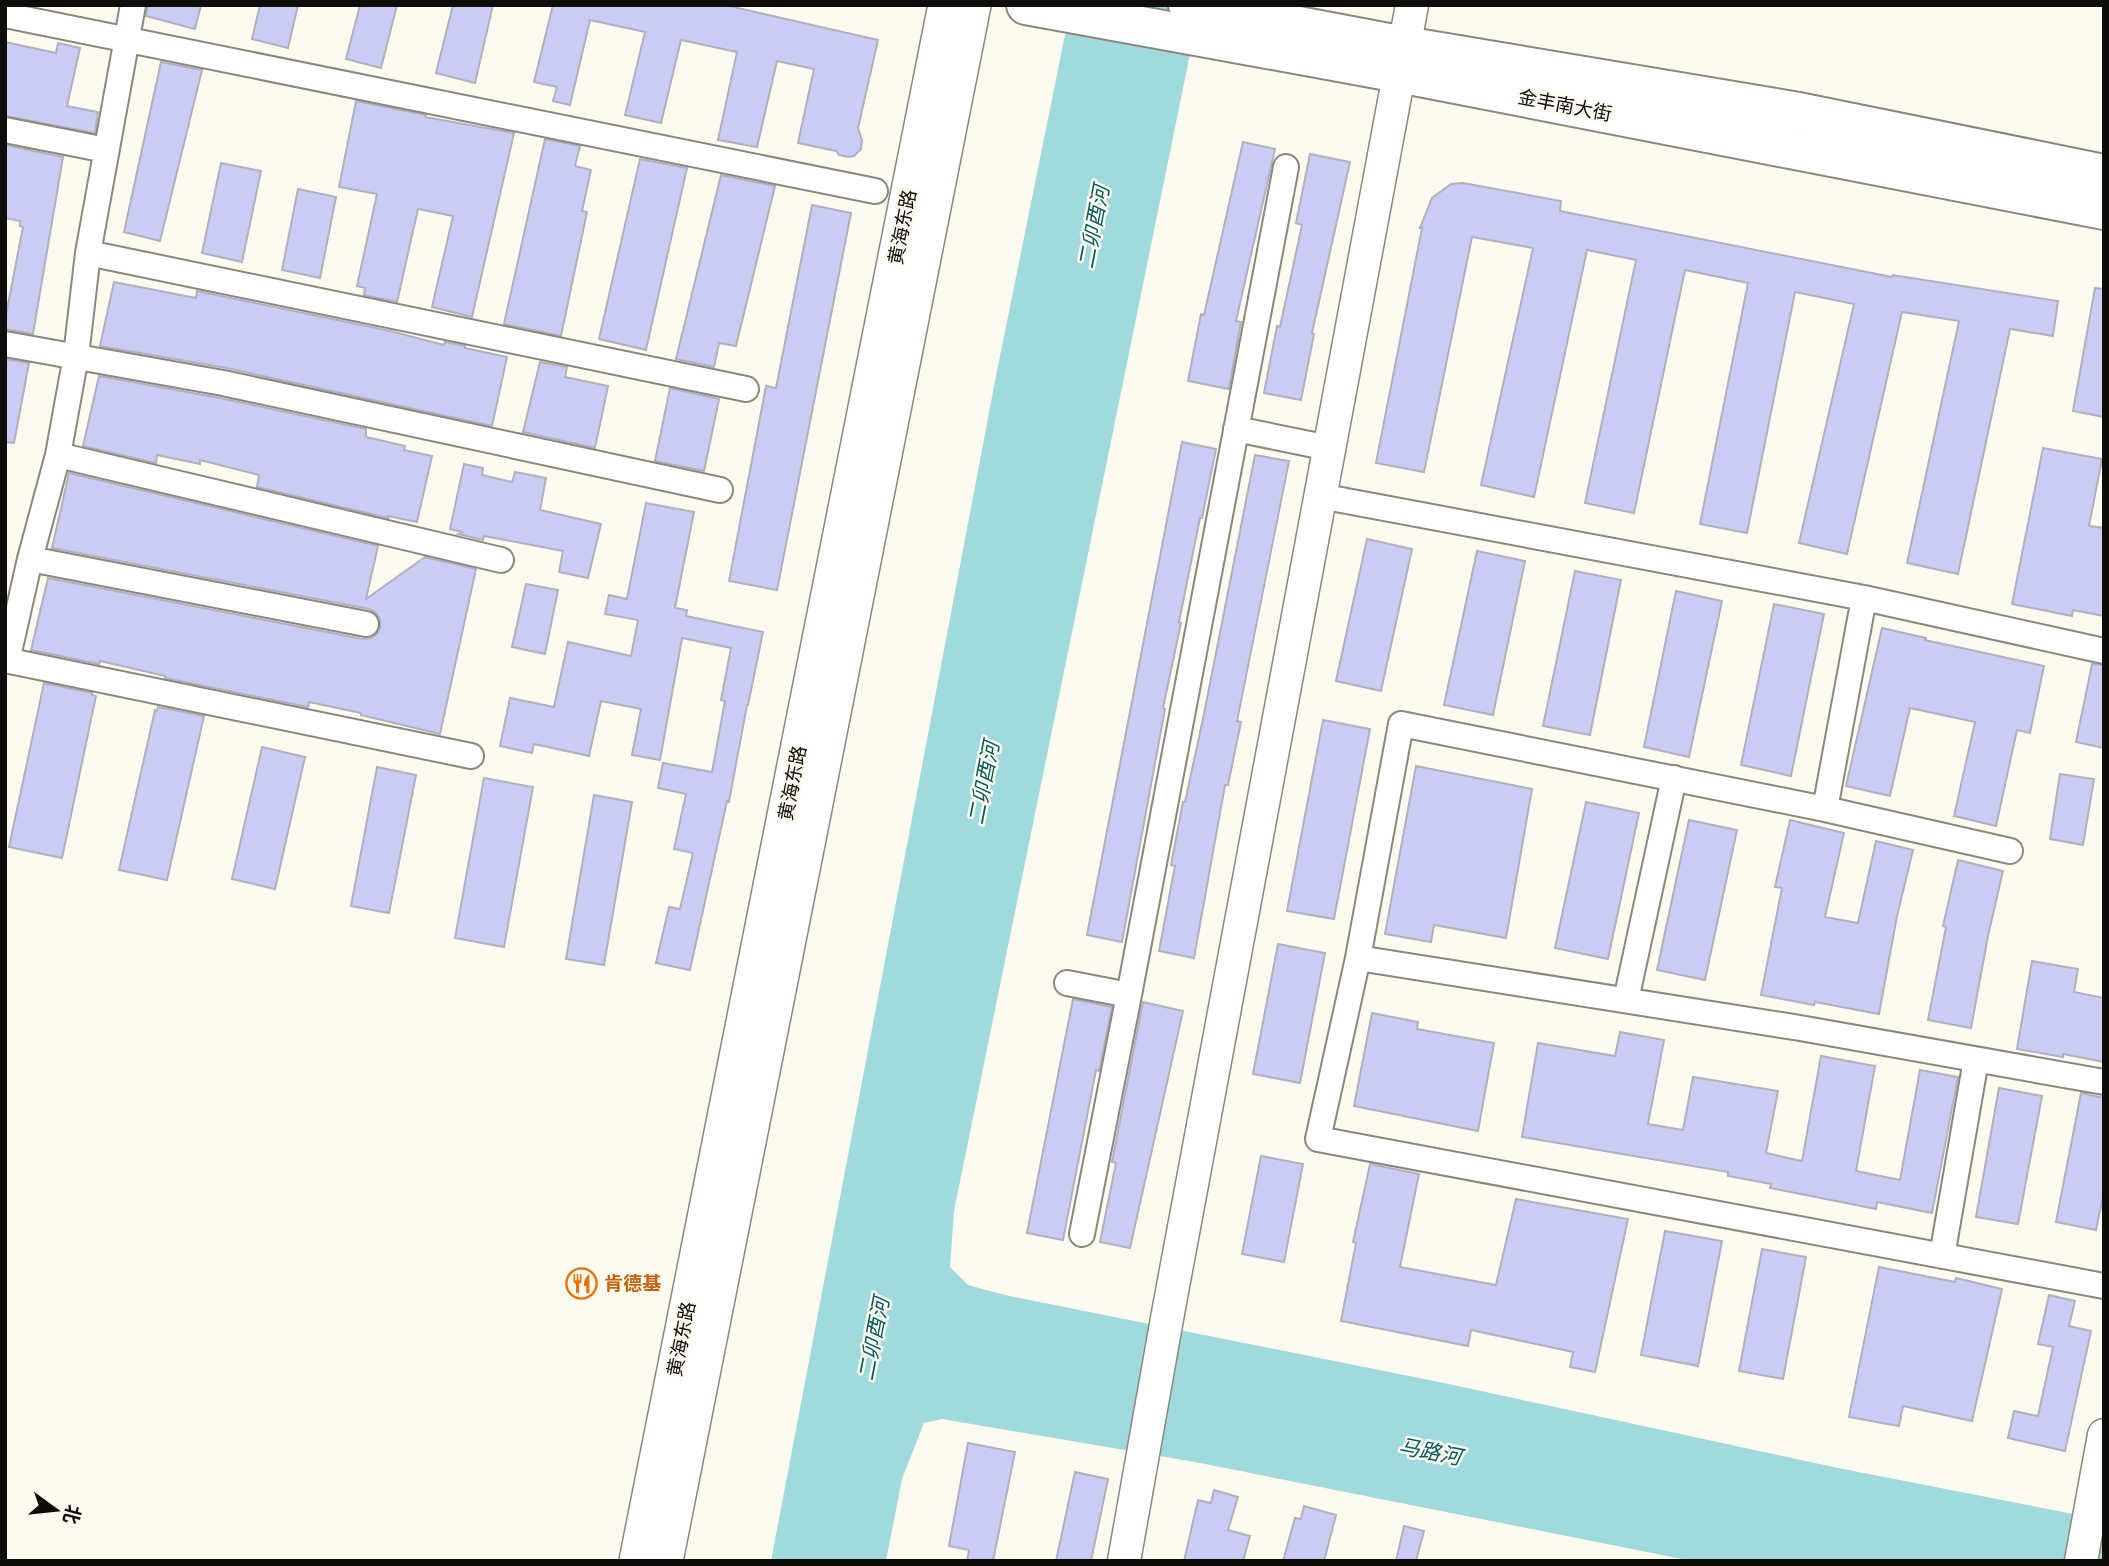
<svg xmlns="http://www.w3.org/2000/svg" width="2109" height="1566" font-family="Raleway,'Noto Sans SC',sans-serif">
  <rect width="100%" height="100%" fill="#fdfbef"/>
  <path fill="#a1dadd" d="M1071 5H1200L954 1211 950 1267 968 1285 1005 1295 1449 1384 1838 1468 2104 1520V1561H1692L1195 1462 942 1419 924 1423 902 1479 886 1561H771L996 376Z"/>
  <path fill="#caccf6" stroke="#b0b1bc" stroke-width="2" d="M148 5H201L195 29 146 16Z
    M260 5H298L288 48 252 39Z
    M360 5H397L381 68 346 59Z
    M453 5H493L475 83 436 73Z
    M553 5H725L878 40 858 128 862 140 861 149 854 156 849 157 839 155 836 151 798 143 814 69 777 61 757 147 718 140 737 52 681 40 661 123 625 115 645 32 590 20 570 105 553 101 557 87 534 82Z
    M5 42 56 53 58 43 80 48 67 106 98 112 95 133 5 116Z
    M161 62 202 70 160 241 124 232Z
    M356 101 426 115 425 117 514 133 472 317 432 307 453 216 418 209 397 302 364 295 365 288 357 286 377 194 339 187Z
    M545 139 580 146 575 166 591 170 582 211 587 212 561 336 504 324Z
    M1243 142 1275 149 1236 321 1241 322 1229 389 1188 381 1201 314 1204 315Z
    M5 145 63 157 33 334 5 329V320L23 227 20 226V221L5 218Z
    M1310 154 1350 162 1312 333 1314 334 1301 400 1264 393 1277 326 1280 327 1302 225 1296 223Z
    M640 159 687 168 646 350 599 339Z
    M221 163 261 171 242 262 202 253Z
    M721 175 775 186 736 346 719 343 714 367 676 359Z
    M1463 183 1561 201 1560 211 1892 277 1893 275 2058 301 2053 336 2010 329 1958 574 1907 563 1959 321 1902 312 1847 554 1799 543 1854 304 1795 292 1747 533 1700 524 1748 283 1685 270 1634 513 1585 503 1636 260 1587 250 1534 497 1481 485 1533 248 1472 237 1424 472 1376 463 1422 228H1420L1432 198 1451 184Z
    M298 189 336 197 320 278 282 270Z
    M812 205 851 213 777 590 729 581 766 386 776 388Z
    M114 282 196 298 197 291 390 331 444 345 445 342 465 346V348L507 357 492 426 226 368 100 346Z
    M2095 288 2104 289V417L2073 411Z
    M5 359 29 363 14 443 5 442Z
    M540 362 567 367 565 377 608 386 595 448 523 432Z
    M99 376 220 398 366 429V437L405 446 404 450 432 456 417 522 388 516V518L384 517 257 487 259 475 200 460V464L157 455 156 463 83 446Z
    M670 388 719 399 704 471 655 461Z
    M1182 442 1216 449 1202 518H1200L1179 622 1181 623 1163 708 1165 709 1122 942 1087 935Z
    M2043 448 2102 459 2089 526 2104 528V616L2073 610 2072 616 2012 604Z
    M1255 455 1289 461 1237 721 1241 722 1228 785H1225L1194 958 1159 951 1175 866 1171 865 1183 802H1185L1204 714Z
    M464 464 483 468 482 475 512 482 515 472 546 478 540 510 601 524 588 578 559 572 563 551 484 536 483 540 458 534 462 532 450 529Z
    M69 473 378 546 366 599 425 557 476 569 440 734 361 715V713L309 702 308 707 165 678V676L100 661 99 664 31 650 48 578 363 639 371 638 378 633 380 627V619L375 612 369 609 52 548Z
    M646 503 694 512 675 608 687 610 686 616 763 632 748 705H747L729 802 727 801 690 970 656 963 669 907 680 909 693 853 674 849 686 794 658 788 663 763 712 772 725 701 721 700 731 648 682 638 660 760 632 755 641 709 601 701 589 756 534 744 532 753 500 746 510 698 554 707 568 642 631 656 638 620 605 614 609 595 627 599Z
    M1367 539 1412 549 1381 691 1336 681Z
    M1477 551 1525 561 1493 715 1444 705Z
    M1575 571 1621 580 1590 735 1543 726Z
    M526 584 558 590 545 654 512 647Z
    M1676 591 1722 601 1689 757 1644 747Z
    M1774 604 1824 614 1791 776 1741 765Z
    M1882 628 1926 638 1925 640 2044 666 2030 733 2017 730 1996 826 1954 816 1975 722 1910 708 1890 796 1846 786Z
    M2092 664 2104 665V748L2076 742Z
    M44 683 92 693V695L96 696 62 858 9 847Z
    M158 707 204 716 167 880 119 870 155 710 157 711Z
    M1323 720 1370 729 1334 919 1287 911Z
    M262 747 305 757 275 889 232 879Z
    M1416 766 1532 789 1506 938 1434 925 1431 942 1385 934Z
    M377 767 416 775 389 913 351 906Z
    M2060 774 2094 779 2083 845 2050 839Z
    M484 778 533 787 504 947 455 938Z
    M594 795 632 802 604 965 566 959Z
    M1586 802 1639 813 1608 959 1555 948Z
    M1689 820 1737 830 1705 980 1657 970Z
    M1790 820 1844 833 1825 917 1858 923 1876 841 1913 850 1897 916 1879 1014 1815 1002 1814 1005 1761 995 1782 888 1775 887Z
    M1958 860 2003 871 1988 936 1971 1028 1928 1020 1946 927 1943 926Z
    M1278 944 1325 953 1300 1083 1253 1074Z
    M2032 961 2078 969 2074 992 2104 998V1062L2063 1054V1057L2017 1049Z
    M1073 999 1112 1007 1099 1071 1096 1070 1063 1240 1027 1233Z
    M1143 1002 1183 1011 1130 1248 1100 1242 1116 1163 1112 1162Z
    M1372 1013 1418 1022 1417 1029 1494 1043 1478 1131 1354 1106Z
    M1620 1032 1664 1040 1648 1124 1683 1130 1693 1077 1778 1091 1766 1153 1802 1161 1821 1056 1875 1066 1856 1171 1900 1180 1920 1070 1958 1077 1932 1213 1877 1202 1876 1209 1770 1188 1771 1184 1728 1176V1172L1522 1137 1538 1043 1615 1056Z
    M1999 1088 2042 1096 2018 1224 1976 1217Z
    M2081 1093 2104 1098V1192L2096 1230 2056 1222Z
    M1261 1156 1303 1164 1284 1262 1242 1254Z
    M1370 1164 1419 1174 1400 1267 1496 1285 1516 1199 1628 1219 1595 1372 1570 1367 1573 1352 1471 1330 1468 1346 1341 1321 1356 1243 1353 1242Z
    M1665 1231 1722 1241 1698 1366 1641 1355Z
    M1762 1249 1806 1257 1783 1379 1739 1371Z
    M1879 1267 1955 1282 1956 1278 2002 1289 1972 1421 1903 1406 1899 1426 1849 1417Z
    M2049 1295 2075 1301 2069 1326 2091 1331 2065 1451 2008 1438 2014 1411 2038 1416 2053 1347 2038 1344Z
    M968 1443 1015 1452 993 1561H967L969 1550 949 1546Z
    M1075 1472 1108 1479 1091 1561H1056Z
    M1214 1490 1238 1497 1228 1530 1250 1536 1243 1561H1184L1198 1500 1211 1503Z
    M1304 1506 1336 1515 1324 1561H1283L1295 1518 1301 1519Z
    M1404 1526 1424 1531 1416 1561H1396Z"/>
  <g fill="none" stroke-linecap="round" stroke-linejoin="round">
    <defs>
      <path id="minor" d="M5 15 875 191
        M5 130 106 150
        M88 253 133 5
        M5 344 223 383 720 490
        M1236 429 1329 448
        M58 455 501 560
        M1320 496 1864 598 2104 651
        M30 559 366 624
        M5 660 471 756
        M7 661 30 559 58 455 76 356 88 253 746 389
        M1825 809 1864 598
        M2010 851 1825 809 1401 724 1358 958 1318 1139 2104 1286
        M1358 958 1800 1028 2104 1082
        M1067 983 1129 995
        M1626 1000 1674 778
        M1082 1234 1129 995 1286 167
        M1942 1256 1976 1060"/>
      <path id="tertiary" d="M1124 1561 1168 1313 1412 5
        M2081 1561 2104 1435"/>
      <path id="secondary" d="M637 1561 946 5
        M665 1561 973 5"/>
      <path id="primary" d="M1026 5 1399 73 2104 210
        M1188 5 1404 46 1799 112 2104 174"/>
    </defs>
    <use href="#minor" stroke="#8a877d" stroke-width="28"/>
    <use href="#tertiary" stroke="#8a877d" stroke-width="35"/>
    <use href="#secondary" stroke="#8a877d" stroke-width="38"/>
    <use href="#primary" stroke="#8a877d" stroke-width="42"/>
    <use href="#minor" stroke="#fff" stroke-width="24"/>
    <use href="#tertiary" stroke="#fff" stroke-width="32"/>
    <use href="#secondary" stroke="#fff" stroke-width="35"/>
    <use href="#primary" stroke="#fff" stroke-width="38"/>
  </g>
  <defs>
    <symbol id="restaurant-ring" viewBox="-11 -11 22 22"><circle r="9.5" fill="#fdfbef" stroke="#e8710a" stroke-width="1.5"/><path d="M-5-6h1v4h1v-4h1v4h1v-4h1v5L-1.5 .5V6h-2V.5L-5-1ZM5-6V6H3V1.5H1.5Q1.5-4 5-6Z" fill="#e8710a"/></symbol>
  </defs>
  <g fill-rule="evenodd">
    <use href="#restaurant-ring" x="564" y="1266" width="35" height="35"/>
  </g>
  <g text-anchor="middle" stroke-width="5" stroke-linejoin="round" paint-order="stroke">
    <g font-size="19" fill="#0e0d09" stroke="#fdfbef">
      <text transform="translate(1565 105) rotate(11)" y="7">金丰南大街</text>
      <text transform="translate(902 227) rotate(-79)" y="7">黄海东路</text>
      <text transform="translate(792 783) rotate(-79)" y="7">黄海东路</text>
      <text transform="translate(681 1339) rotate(-79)" y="7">黄海东路</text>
    </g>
    <g font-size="19" font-weight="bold" fill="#c56008" stroke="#fdfbef" text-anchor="start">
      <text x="604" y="1290">肯德基</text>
    </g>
    <g font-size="21" font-style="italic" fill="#04595d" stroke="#fdfbef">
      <text transform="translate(1094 227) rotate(-79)" y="7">二卯酉河</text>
      <text transform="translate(984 783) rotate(-79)" y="7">二卯酉河</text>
      <text transform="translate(874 1339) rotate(-79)" y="7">二卯酉河</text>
      <text transform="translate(1430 1452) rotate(11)" y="7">马路河</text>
    </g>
  </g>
  <rect width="2109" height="1566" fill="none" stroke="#0e0d09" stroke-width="14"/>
  <g transform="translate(56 1510) rotate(105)" stroke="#fdfbef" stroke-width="5" paint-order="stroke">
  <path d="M0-5L12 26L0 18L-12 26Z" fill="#0e0d09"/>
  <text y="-10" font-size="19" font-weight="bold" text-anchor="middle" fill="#0e0d09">北</text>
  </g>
</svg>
